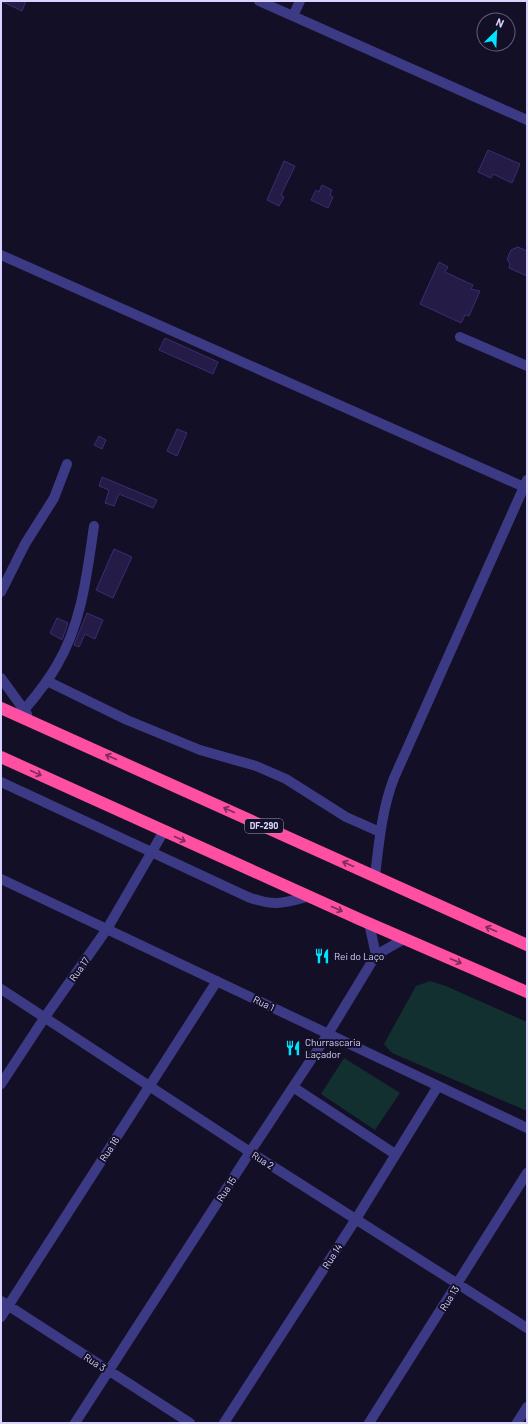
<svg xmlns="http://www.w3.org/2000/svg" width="528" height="1424" font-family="Barlow,sans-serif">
  <rect width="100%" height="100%" fill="#130f26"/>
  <path fill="#12302f" d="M430 981 446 986 527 1022V1111L392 1053 384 1044 416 986Z
    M344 1058 400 1093 375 1130 321 1094Z"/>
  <path fill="#241b47" stroke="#3b2d73" d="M1 1H26L22 11Z
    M488 150 520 164 512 183 493 174 491 178 478 172Z
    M284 161 295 166 281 195 284 197 279 206 267 200Z
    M322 185 332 190 330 195 333 197 328 208 311 200 316 190 319 192Z
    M518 247 527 251V276L509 268 510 264 507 259 511 250Z
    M439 262 448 267 445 272 473 285 471 289 480 291 469 316 465 315 461 323 420 304Z
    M165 338 218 362 213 374 159 350Z
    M177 429 187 433 177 456 167 451Z
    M99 436 106 440 102 449 94 445Z
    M102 477 157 500 153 508 119 494 114 506 105 503 109 490 99 486Z
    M114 549 132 557 113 598 96 590Z
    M87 613 103 620 95 639 85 634 79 647 74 645Z
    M57 618 68 623 62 640 50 633Z"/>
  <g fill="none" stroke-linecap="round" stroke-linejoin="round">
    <path stroke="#3d3a85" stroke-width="10" d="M259 1 527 120
      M293 16 300 1
      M1 255 524 487
      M460 337 527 366
      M1 592 25 544 54 498 67 464
      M1 678 27 714
      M47 681 127 720 200 750 256 766 286 779 346 817 380 832
      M24 710C36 696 48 681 57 665 82 623 87 573 94 526
      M1 782 248 897C275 907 284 903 310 896
      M375 876C379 842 382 809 394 778L527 480
      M1 879 527 1128
      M369 923 376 955 404 939
      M1 989 250 1152 527 1328
      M1 1084 45 1017 107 929 164 831
      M293 1087 395 1154
      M1 1301 190 1423
      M1 1317 217 981
      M75 1423 250 1152 328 1034 376 955
      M224 1423 356 1219 438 1086
      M369 1423 527 1173
      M517 1423 527 1407"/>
    <path stroke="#ff4fa3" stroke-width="12" d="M1 708 527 945
      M1 757 359 919 527 992"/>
  </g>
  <defs><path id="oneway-shaft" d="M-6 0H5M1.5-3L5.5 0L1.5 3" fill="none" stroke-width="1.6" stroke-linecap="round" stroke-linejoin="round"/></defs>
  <g stroke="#7d2c5e">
    <use href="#oneway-shaft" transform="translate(111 757) rotate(-156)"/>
    <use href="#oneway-shaft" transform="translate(36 773) rotate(25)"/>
    <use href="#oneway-shaft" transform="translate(229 810) rotate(-156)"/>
    <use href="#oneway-shaft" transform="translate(180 839) rotate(24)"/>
    <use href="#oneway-shaft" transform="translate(348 864) rotate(-156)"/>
    <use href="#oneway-shaft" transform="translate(337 909) rotate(24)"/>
    <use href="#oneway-shaft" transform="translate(491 929) rotate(-156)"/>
    <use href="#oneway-shaft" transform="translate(456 961) rotate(23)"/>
  </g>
  <defs>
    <symbol id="restaurant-bare" viewBox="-9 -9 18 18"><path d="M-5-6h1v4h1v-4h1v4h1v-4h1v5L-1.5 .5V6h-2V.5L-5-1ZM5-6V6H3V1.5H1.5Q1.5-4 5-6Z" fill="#00e5ff" stroke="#130f26" stroke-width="2.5" paint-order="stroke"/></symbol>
  </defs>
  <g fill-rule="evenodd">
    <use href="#restaurant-bare" x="311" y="945" width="22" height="22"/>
    <use href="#restaurant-bare" x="282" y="1037" width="22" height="22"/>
  </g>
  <g text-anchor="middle" stroke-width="4" stroke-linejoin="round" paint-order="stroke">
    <rect fill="#130f26" stroke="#9e99be" stroke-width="1" x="245" y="819" width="38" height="14" rx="3"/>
    <g font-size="9" font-weight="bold" fill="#d9d4ff">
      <text x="264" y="829">DF-290</text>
    </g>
    <g font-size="10" fill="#d9d4ff" stroke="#130f26" text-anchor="start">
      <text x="334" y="960">Rei do Laço</text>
      <text x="305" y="1046">Churrascaria<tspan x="305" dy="12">Laçador</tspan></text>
    </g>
    <g font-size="10" fill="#d9d4ff" stroke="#130f26">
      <text transform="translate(79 969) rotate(-55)" y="4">Rua 17</text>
      <text transform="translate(264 1003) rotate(26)" y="4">Rua 1</text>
      <text transform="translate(109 1149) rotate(-57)" y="4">Rua 16</text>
      <text transform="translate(263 1160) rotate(32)" y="4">Rua 2</text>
      <text transform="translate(226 1189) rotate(-57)" y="4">Rua 15</text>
      <text transform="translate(332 1256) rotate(-57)" y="4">Rua 14</text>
      <text transform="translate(449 1298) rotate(-58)" y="4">Rua 13</text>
      <text transform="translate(95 1362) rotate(33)" y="4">Rua 3</text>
    </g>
  </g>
  <rect width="528" height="1424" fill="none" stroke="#d9d4ff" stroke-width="4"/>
  <g transform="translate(496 32) rotate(24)"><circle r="19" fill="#130f26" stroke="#625e7d"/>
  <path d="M0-3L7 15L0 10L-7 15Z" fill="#00e5ff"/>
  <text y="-6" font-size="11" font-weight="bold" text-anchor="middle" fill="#d9d4ff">N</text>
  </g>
</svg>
